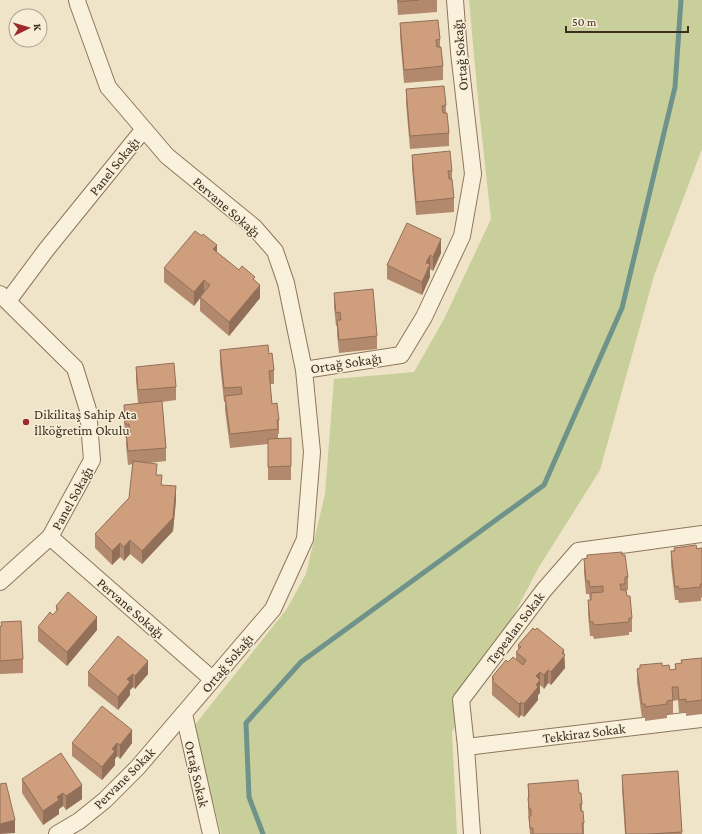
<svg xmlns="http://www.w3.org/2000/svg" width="702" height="834" font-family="'Crimson Pro',serif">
  <rect width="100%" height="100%" fill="#f0e4c8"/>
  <path fill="#c9cf9b" d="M469 0H702V149L654 276 600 470 539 567 452 732 457 834H221L194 726 286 610 306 574 325 494 334 379 414 372 444 319 491 219 479 110Z"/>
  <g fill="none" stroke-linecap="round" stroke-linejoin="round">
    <path stroke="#6f938a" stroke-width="5" d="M263 834 249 797 246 723 301 662 544 485 622 308 675 87 681 0"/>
    <defs>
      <path id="street" d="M0 294 75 368 88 410 92 460 50 537 0 582
        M8 301 46 250 144 129
        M304 370 401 355 424 317 462 236 473 174 459 52 455 0
        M50 537 212 679
        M184 714 211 834
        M466 747 702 719
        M57 834 79 821 105 800 138 767 273 609 305 539 312 452 304 370 286 283 275 251 254 227 167 156 108 87 78 4 77 0
        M472 834 466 747 461 700 544 590 578 551 702 534"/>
    </defs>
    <use href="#street" stroke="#8d765c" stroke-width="18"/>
    <use href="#street" stroke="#faf1dc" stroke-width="16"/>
  </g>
  <path fill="#b2896c" d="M397 0H437V12L398 15Z
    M400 23 440 39V47L443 66V80L404 83 400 36Z
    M406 89 446 105V113L449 133V146L410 149 406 103Z
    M412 155 452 171V179L454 198V212L416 215 412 168Z
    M217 252 239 270 255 280 260 298 229 336 200 311V298L194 306 164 282V268Z
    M441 253 433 271 430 269V277L422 295 387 279V265Z
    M334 293 377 336V349L339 353 337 334V326H336L334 307Z
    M220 350 269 354 274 370V384H270L272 404 279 420V434H278V438L291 466V480H268V444L230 448 225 410V402H224L220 364Z
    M136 367 176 387V400L162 402 166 448V461L149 463 157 475 162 485 176 500 173 531 142 564 130 554 124 561 120 557 112 565 95 548V534L129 498 133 464 128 465 126 445V437L125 438 124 418V405L138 403 136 380Z
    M702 548V597L701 598V601L679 603 678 600H675L671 565V551Z
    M622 555 628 577V590H626L627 596 632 618V632H629V635L594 639 593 636H590L588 614V600H590L589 594H586L584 572V559Z
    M56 606 97 630 67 666 38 641V627L53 615 56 612Z
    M0 626 23 659V673L0 674Z
    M518 645 564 655 565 668 551 685 548 683 544 689 540 685V693L538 695V700L524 717 521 715 519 718 492 695V677L508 662 516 660V652L518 650Z
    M702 658V714L686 716V712L679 713 678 700 673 701V714H667V718L645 721V717L642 718 637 682V669L662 666 670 670 675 669V664L681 663Z
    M88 672 148 674 135 689 133 687 130 690V695L118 710 88 686Z
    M72 743H132L120 759 117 756 115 759V765L102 780 72 756Z
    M678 771 682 834H625L622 789V775Z
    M22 779 82 799 66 810 63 806 59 809V814L43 825 22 793Z
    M528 784 579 793 582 804V811L584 823V834H530L529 823 528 811Z"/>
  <path fill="#916f58" d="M441 239V253L433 271V257Z
    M217 245V259L213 249Z
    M430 255V277L422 295V282L426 263Z
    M204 280V293L194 306V292Z
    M260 285V298L229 336V322Z
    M176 486V500L173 531 142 564V551Z
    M130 540V554L124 561V547Z
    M120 543V557L112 565V551Z
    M97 617V630L67 666V652Z
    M564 650 565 668 551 685V672Z
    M148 661V674L135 689V676Z
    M548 670V683L544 689V675Z
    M540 672V693L538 695V700L524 717V704L536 676Z
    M133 674V687L130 690V695L118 710V697L127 679Z
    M521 702V715L519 718V704Z
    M132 730V743L120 759V745Z
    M117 743V756L115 759V765L102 780V767L112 749Z
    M82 785V799L66 810V796Z
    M63 793V806L59 809V814L43 825V811L57 797Z
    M15 820V833L0 834V824Z"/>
  <path fill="#cf9f7d" stroke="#916f58" d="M398 0H419L398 2Z
    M438 20 440 39 436 40 437 47H441L443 66 404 70 400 23Z
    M444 86 446 105 442 106 443 113H447L449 133 410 136 406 89Z
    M450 151 452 171H448L449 179H452L454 198 416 202 412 155Z
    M407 223 441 239 433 257 430 255 426 263 430 264 422 282 387 265Z
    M195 231 202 236 203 234 217 245 213 249 239 270 242 266 255 277 253 279 260 285 229 322 200 297 210 285 204 280 194 292 164 268Z
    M373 289 377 336 339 340 337 320H341L340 312 336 313 334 293Z
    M268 345 269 354 272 353 274 370 269 371 272 404 277 403 279 420H277L278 429 230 434 225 396 242 394 241 387 224 388 220 350Z
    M174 363 176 387 138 390 136 367Z
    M162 401 166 448 128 451 126 432H130L129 424H125L124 405Z
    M291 438V466L268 467V439Z
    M133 461 157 464 156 475H162L161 485 176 486 173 518 142 551 130 540 124 547 120 543 112 551 95 534 129 498Z
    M696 545 697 549 702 548V584H700L701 587 679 589 678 586 675 587 671 551H675L674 548Z
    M622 552V555H625L628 577H625V584H620L621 590H626L627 596H630L632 618H629V622L594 625 593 622H590L588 600H591V593L603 592V586L590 587 589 581H586L584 559 587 558V555Z
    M68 592 97 617 67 652 38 627 50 612 53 615 58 609 56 606Z
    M21 621 23 659 0 661V626H2L1 622Z
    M533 628 535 630 537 628 564 650 562 653 565 655 551 672 548 670 544 675 540 672 536 676 540 680 536 685 538 687 524 704 521 702 519 704 492 681 494 679 492 677 506 660 508 662 513 657 523 665 526 660 516 652 521 647 518 645Z
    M118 636 148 661 135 676 133 674 127 679 130 682 118 697 88 672Z
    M702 658V700L686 702V699L679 700 678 687H672L673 700 667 701V704L645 707V704H642L637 669 640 668V665L662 663V666L669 665 670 670 676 669 675 664 682 663 681 660Z
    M102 706 132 730 120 745 117 743 112 749 115 751 102 767 72 743Z
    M61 753 82 785 66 796 63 793 57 797 59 800 43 811 22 779Z
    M678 771 682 832 649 834H626L622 775Z
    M578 780 579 793H581L582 804H580L581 811H583L584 823H582L583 834H533V828H530L529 816H531V809H529L528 798H529L528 784Z
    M6 783 15 820 0 824V784Z"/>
  <circle fill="#9e2a2b" stroke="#f7eed8" stroke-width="1.5" cx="26" cy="422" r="4"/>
  <g text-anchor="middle" stroke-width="3" stroke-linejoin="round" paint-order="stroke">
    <g font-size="14" fill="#3d2e20" stroke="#f7eed8">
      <text transform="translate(460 55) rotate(-95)" y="5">Ortağ Sokağı</text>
      <text transform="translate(114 166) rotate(-51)" y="5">Panel Sokağı</text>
      <text transform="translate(227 207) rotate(41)" y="5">Pervane Sokağı</text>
      <text transform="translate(346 363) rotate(-9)" y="5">Ortağ Sokağı</text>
      <text transform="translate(72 498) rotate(-61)" y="5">Panel Sokağı</text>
      <text transform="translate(131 608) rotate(41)" y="5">Pervane Sokağı</text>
      <text transform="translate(515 628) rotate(-53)" y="5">Tepealan Sokak</text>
      <text transform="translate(227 663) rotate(-50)" y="5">Ortağ Sokağı</text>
      <text transform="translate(584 733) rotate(-7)" y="5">Tekkiraz Sokak</text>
      <text transform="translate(197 774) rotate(77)" y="5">Ortağ Sokak</text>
      <text transform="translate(124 778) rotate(-45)" y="5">Pervane Sokak</text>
    </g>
    <g font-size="14" fill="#3d2e20" stroke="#f7eed8" text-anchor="start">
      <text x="34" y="419">Dikilitaş Sahip Ata<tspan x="34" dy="16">İlköğretim Okulu</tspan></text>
    </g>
  </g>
  <g transform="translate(28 28) rotate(85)"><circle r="19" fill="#f7eed8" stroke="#ada18e"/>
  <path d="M0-3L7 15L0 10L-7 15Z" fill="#9e2a2b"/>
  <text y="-6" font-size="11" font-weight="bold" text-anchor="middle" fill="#3d2e20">K</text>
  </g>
  <path d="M566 26v6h122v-6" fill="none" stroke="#3d2e20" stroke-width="2"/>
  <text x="572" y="26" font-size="12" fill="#3d2e20" stroke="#f7eed8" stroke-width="3" paint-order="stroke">50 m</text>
</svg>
